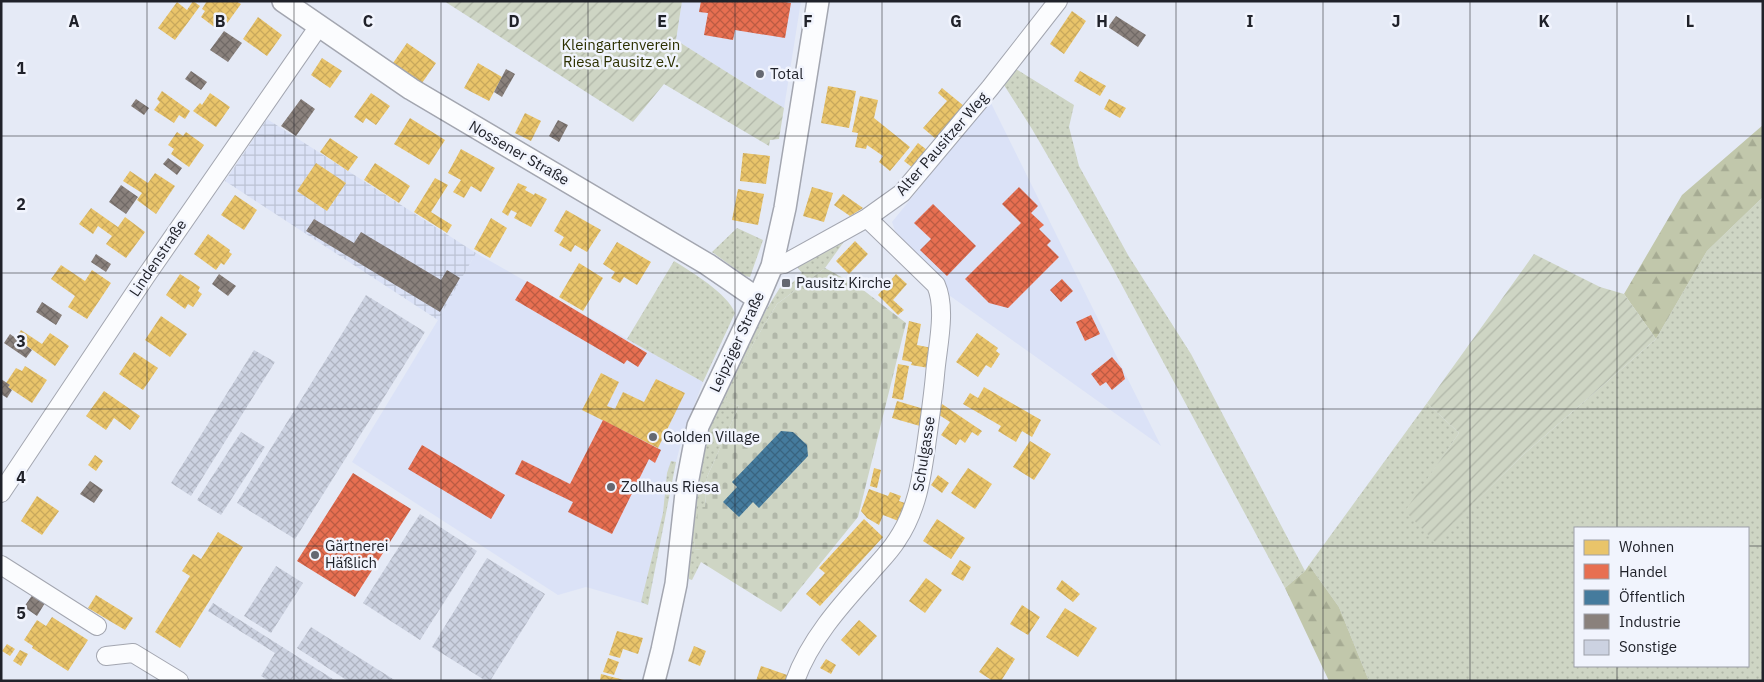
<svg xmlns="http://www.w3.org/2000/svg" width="1764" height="682" font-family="'IBM Plex Sans',sans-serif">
  <defs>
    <pattern id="industrial-grid" width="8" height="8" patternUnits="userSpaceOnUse" patternTransform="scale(1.25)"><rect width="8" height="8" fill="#dbe2f7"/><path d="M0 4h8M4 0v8" fill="none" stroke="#bcc2d4"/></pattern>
    <pattern id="grass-dots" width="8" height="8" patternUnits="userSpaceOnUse" patternTransform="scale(1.25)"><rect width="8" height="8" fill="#ced5c4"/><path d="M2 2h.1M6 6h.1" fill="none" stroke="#b1b7a9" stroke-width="1.8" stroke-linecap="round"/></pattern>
    <pattern id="forest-firs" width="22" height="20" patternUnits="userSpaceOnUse" patternTransform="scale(1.25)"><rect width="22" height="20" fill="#c1c7ab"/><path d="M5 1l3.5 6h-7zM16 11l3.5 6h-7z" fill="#a6ab93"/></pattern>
    <pattern id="cemetery-stones" width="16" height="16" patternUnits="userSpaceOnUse" patternTransform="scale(1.25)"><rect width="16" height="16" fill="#ced5c4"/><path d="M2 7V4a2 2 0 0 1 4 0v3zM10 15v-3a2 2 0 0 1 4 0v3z" fill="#b1b7a9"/></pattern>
    <pattern id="garden-furrows" width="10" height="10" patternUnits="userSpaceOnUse" patternTransform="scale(1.25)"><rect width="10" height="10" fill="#ced5c4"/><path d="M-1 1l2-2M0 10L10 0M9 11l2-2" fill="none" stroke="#b1b7a9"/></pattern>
    <pattern id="homes-cross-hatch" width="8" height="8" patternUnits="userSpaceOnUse" patternTransform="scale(1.25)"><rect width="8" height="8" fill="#e9c46a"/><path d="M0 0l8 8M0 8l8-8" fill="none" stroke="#c8a85c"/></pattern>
    <pattern id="shops-cross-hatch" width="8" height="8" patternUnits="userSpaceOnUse" patternTransform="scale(1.25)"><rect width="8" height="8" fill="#e76f51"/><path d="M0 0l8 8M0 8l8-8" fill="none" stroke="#bb5b43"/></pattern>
    <pattern id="public-cross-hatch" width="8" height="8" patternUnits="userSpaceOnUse" patternTransform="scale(1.25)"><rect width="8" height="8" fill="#457b9d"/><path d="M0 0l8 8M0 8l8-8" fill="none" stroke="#396480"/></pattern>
    <pattern id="industry-cross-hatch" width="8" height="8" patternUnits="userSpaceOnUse" patternTransform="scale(1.25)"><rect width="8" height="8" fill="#8a817c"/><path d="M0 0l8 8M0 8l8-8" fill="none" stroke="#706966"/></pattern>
    <pattern id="building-cross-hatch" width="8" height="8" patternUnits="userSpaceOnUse" patternTransform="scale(1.25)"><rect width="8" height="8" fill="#ccd2e1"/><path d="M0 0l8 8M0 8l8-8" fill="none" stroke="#afb4c1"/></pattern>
  </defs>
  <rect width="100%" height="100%" fill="#e5eaf6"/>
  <path fill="#dbe2f7" d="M682 1H801L784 108 676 40Z
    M990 101 1161 446 946 293 944 279 938 278 896 233 892 222Z
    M476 253 703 382 683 435 676 462 648 605 586 587 558 595 352 462 438 320Z"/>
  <path fill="url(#industrial-grid)" d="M267 119 476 253 438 320 225 181Z"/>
  <path fill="url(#grass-dots)" fill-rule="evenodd" d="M1016 69 1074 105 1069 127 1079 166 1128 255 1191 354 1305 571 1285 588 1111 265 1032 129 1004 85Z
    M1763 197V679L1761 681H1369L1339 607 1309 565 1427 403 1459 433 1406 511 1436 542 1524 454 1656 339 1707 251ZM1575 528H1748V666H1575Z
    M737 228 763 240 750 277 745 276 712 252Z
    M848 236 825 268 777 304 754 342 726 401 739 406 707 477 705 507H699L694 549 701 550V562L692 580 689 579C689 530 696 471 711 425 716 408 725 392 733 376 749 342 764 310 786 279L792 283 802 273 797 267 815 255Z
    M674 261C693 273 727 293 735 313L703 382 627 339Z
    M671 461 676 462 648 605 641 602 663 513 667 473Z"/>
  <path fill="url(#forest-firs)" d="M1763 125V197L1707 251 1656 339 1624 294 1682 195Z
    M1309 565 1339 607 1369 681H1329L1285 588 1305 571Z"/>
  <path fill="url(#cemetery-stones)" d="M825 268 858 286 906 323 858 517 781 612 701 562V550L694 549 698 507H705L707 477 739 406 725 401 754 342 777 304Z"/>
  <path fill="url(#garden-furrows)" d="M444 1H682L676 40 784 108 779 139 770 140 769 146 664 84 633 122Z
    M1534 254 1600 287 1624 294 1656 339 1524 454 1436 543 1405 511 1459 433 1427 403Z"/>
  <path fill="url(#homes-cross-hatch)" d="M193 1 200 6 175 40 158 28 177 2 187 10Z
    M207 1H236L241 4 225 26 221 23 217 29 201 17 205 11 202 9Z
    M1072 11 1086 21 1064 54 1050 44Z
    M258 17 282 35 267 56 243 39Z
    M407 43 436 63 422 83 393 63Z
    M322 58 342 71 330 88 311 75Z
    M478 63 502 77 489 101 464 88Z
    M1080 71 1106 86 1100 96 1074 81Z
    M828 86 856 91 849 128 821 123Z
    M942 88 964 106 936 139 923 128 947 101 938 93Z
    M162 91 190 111 185 119 179 115 174 123 154 110 160 102 157 99Z
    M210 93 230 107 216 127 193 111 200 103 202 105Z
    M371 93 390 106 376 125 366 118 363 123 354 117Z
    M860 96 878 100 874 118 910 147 890 171 879 162 883 156 867 145 866 149 855 147 858 133 852 132Z
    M1109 99 1126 108 1120 118 1104 109Z
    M525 113 541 121 531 141 515 133Z
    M410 118 445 140 429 165 394 144Z
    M177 132 183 136 186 132 204 145 189 167 171 154 174 149 168 145Z
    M330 138 358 157 348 171 320 152Z
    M918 143 927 150 913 168 904 161Z
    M461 149 495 168 481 192 471 186 464 198 453 192 461 180 448 173Z
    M743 153 770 156 766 184 740 181Z
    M316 163 346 183 327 211 297 191Z
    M375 163 410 186 399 203 364 180Z
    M130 171 148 183 155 173 175 186 156 214 137 200 142 193 123 181Z
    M435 178 448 185 431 212 452 225 447 233 414 212Z
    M518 183 527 187 525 190 534 195 535 193 547 199 531 227 514 218 517 213 511 210 508 216 502 212Z
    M812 187 833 193 824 222 803 216Z
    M738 189 764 194 758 225 732 220Z
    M843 194 863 208 850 216 834 205Z
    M235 195 257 210 244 230 221 215Z
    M91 208 118 227 125 217 145 232 126 258 106 244 112 236 98 226 93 234 79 224Z
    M566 210 601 230 587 252 575 245 571 252 559 245 564 237 554 231Z
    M491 218 507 228 490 258 474 249Z
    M208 234 230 250 229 252 232 254 224 265 221 263 216 270 194 254Z
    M855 241 868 254 849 274 836 261Z
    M617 242 651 262 637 285 624 277 620 283 611 278 615 272 603 264Z
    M579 263 603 278 583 311 559 297Z
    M61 265 85 281 92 270 111 283 87 319 68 307 75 296 51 279Z
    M180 274 200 287 198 291 202 294 193 307 188 304 185 309 166 295Z
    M896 274 907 284 893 300 904 310 898 315 878 295Z
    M161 316 187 334 170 357 145 340Z
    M909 321 921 324 917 345 932 348 929 368 911 365 912 362 902 360Z
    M21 330 42 344 50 333 69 346 55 366 16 338Z
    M977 333 998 348 996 351 1000 354 991 368 986 365 978 377 956 362Z
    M134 352 158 368 143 390 119 374Z
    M898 364 909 366 903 400 892 398Z
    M25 366 47 380 32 403 8 387 10 385 6 383 16 368 22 371Z
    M601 373 619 382 607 406 615 409 623 392 644 402 656 379 685 393 658 448 582 410Z
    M984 387 1041 420 1032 437 1022 431 1016 442 998 431 1001 426 963 404 970 393 978 398Z
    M104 391 140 416 130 430 114 418 106 430 86 416Z
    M897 401 924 409 920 426 892 418Z
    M942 404 982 431 978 436 972 432 965 443 960 439 956 445 941 435 950 422 936 413Z
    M1030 441 1051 454 1034 480 1013 467Z
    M95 455 103 461 96 471 88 465Z
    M874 468 881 470 877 488 870 486Z
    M968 468 992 484 975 509 951 493Z
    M938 475 949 483 942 493 931 485Z
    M869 489 888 496 890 492 901 496 899 501 908 504 901 522 883 515 879 525 867 518 861 511Z
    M37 496 59 511 42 535 21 521Z
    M864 519 883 537 820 606 806 594 825 573 819 568Z
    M937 519 965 538 951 559 923 541Z
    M218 532 243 547 180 648 155 632 190 576 182 571 193 554 201 559Z
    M960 560 971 567 963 581 951 574Z
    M926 578 942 590 925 613 909 601Z
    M1062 580 1080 594 1073 602 1056 589Z
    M96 595 133 618 125 630 88 608Z
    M1022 605 1040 617 1028 635 1010 624Z
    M1065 608 1097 628 1078 657 1046 637Z
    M52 617 88 640 68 671 32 648 33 646 24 640 37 620 46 626Z
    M859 620 877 636 859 656 841 640Z
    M617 631 643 638 638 654 623 649 620 658 609 655Z
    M7 644 15 649 10 656 2 651Z
    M694 646 706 651 700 666 688 661Z
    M997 647 1015 659 1001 681H993L979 672Z
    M20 650 28 654 21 666 13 661Z
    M608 658 619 662 614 675 603 672Z
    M826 659 836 665 831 674 820 668Z
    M761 666 790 676 789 681H756Z
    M601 674 624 680V681H600Z"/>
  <path fill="url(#shops-cross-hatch)" d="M701 1H780L791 3 785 38 735 30 733 40 704 35 708 13 699 12Z
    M1019 187 1038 206 1031 213 1044 225 1039 229 1051 241 1047 245 1059 257 1008 308 989 303 965 279 1021 223 1002 204Z
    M933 204 976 246 947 276 920 250 931 239 914 223Z
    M1062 279 1073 291 1061 302 1050 290Z
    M527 281 647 353 638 367 627 360 624 364 515 300Z
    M1091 315 1100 334 1085 341 1076 322Z
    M1112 357 1122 369 1125 379 1112 390 1106 382 1100 386 1091 374Z
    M603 420 661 450 655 463 649 459 612 534 568 512 573 502 515 474 522 460 570 484Z
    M422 445 505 495 491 519 408 469Z
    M353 473 411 509 355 597 297 561Z"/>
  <path fill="url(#public-cross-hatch)" d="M781 431 793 432 807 445 808 456 759 508 753 502 739 517 723 502 737 487 732 482Z"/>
  <path fill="url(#industry-cross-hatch)" d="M1116 16 1146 35 1138 47 1108 27Z
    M224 31 242 43 228 62 210 50Z
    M506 69 515 74 502 97 494 92Z
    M191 71 207 82 201 90 185 79Z
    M136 99 149 108 144 115 131 106Z
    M301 99 315 109 296 136 281 126Z
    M558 120 568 125 559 142 549 136Z
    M168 158 182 168 177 175 163 164Z
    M121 185 138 197 126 214 109 202Z
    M314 219 354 243 361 232 441 280 447 270 460 278 440 312 306 231Z
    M96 254 111 264 106 272 91 262Z
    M219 274 236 286 228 296 212 284Z
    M42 302 62 315 56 325 36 312Z
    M10 334 32 350 26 358 4 343Z
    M1 379 10 385 8 387 12 390 7 398 1 394Z
    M90 481 103 490 94 503 80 494Z
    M33 594 45 603 37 616 24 607Z"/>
  <path fill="url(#building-cross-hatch)" d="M366 295 425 332 295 539 237 503Z
    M254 350 275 362 191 496 171 483Z
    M241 432 265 447 221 515 197 500Z
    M420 514 477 551 420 640 363 603Z
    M487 558 545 594 490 681H486L432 647Z
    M276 566 303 583 271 633 244 616Z
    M213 603 336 681H269L261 676 275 653 208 611Z
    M311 627 396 681H348L297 648Z"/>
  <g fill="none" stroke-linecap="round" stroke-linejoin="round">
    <defs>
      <path id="minor" d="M772 266 784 264 867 218 902 193 990 88 1058 1
        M1 493 146 276 319 26
        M1 565 97 626
        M106 656 133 653 179 681
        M795 681C809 641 840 606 868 575 877 564 889 553 897 540 918 509 922 475 927 439 930 418 933 397 935 375 937 348 947 310 936 285L867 218"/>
      <path id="tertiary" d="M283 1 411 89 707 264 758 299
        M654 681 662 650 676 584 687 484 698 426 758 299 772 266 785 208 818 1"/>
    </defs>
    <use href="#minor" stroke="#a3a6b0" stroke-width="20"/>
    <use href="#tertiary" stroke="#a3a6b0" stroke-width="24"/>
    <use href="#minor" stroke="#fbfcfe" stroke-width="18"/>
    <use href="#tertiary" stroke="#fbfcfe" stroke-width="21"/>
  </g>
  <path fill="none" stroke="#20222a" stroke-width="1" stroke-opacity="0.55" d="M147 1V681M294 1V681M441 1V681M588 1V681M735 1V681M882 1V681M1029 1V681M1176 1V681M1323 1V681M1470 1V681M1617 1V528M1 136H1763M1 273H1763M1 409H1763M1 546H1575M1748 546H1763M1617 666V681"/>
  <g fill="#656871" stroke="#f1f4fd" stroke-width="2">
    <circle cx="760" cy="74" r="5"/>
    <rect x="781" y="278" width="10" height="10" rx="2.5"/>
    <circle cx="653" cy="437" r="5"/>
    <circle cx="611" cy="487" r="5"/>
    <circle cx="315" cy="555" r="5"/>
  </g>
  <g text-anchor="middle" stroke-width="5" stroke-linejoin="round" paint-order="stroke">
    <g font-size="15" fill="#2c3000" stroke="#f1f4fd">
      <text x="621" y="50">Kleingartenverein<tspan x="621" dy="17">Riesa Pausitz e.V.</tspan></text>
    </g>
    <g font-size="15" fill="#20222a" stroke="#f1f4fd" text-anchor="start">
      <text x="770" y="79">Total</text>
      <text x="796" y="288">Pausitz Kirche</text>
      <text x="663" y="442">Golden Village</text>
      <text x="621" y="492">Zollhaus Riesa</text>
      <text x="325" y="551">Gärtnerei<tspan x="325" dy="17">Häßlich</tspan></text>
    </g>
    <g font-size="15" fill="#20222a" stroke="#f1f4fd">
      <text transform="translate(942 144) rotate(-49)" y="5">Alter Pausitzer Weg</text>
      <text transform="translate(519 153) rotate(30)" y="5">Nossener Straße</text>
      <text transform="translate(158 258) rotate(-56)" y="5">Lindenstraße</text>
      <text transform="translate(737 342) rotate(-65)" y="5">Leipziger Straße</text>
      <text transform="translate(924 454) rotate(-81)" y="5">Schulgasse</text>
    </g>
  </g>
  <g font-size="16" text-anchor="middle" font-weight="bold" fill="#20222a" stroke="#f1f4fd" stroke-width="5" stroke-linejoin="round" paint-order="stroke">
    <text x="74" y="27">A</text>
    <text x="220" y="27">B</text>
    <text x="368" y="27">C</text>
    <text x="514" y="27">D</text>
    <text x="662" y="27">E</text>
    <text x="808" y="27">F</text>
    <text x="956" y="27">G</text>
    <text x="1102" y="27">H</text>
    <text x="1250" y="27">I</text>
    <text x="1396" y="27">J</text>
    <text x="1544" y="27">K</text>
    <text x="1690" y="27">L</text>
    <text x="21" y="74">1</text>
    <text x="21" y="210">2</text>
    <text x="21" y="347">3</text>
    <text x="21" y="483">4</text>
    <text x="21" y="619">5</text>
  </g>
  <rect width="1764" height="682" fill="none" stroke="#20222a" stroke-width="5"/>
  <rect x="1574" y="527" width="175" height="140" fill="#f1f4fd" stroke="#9da0a9"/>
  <rect x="1584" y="540" width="25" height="15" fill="#e9c46a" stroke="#9da0a9"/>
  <text x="1619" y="552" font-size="15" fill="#20222a">Wohnen</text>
  <rect x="1584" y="564" width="25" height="15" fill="#e76f51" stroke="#9da0a9"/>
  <text x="1619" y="577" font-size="15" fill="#20222a">Handel</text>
  <rect x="1584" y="590" width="25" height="15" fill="#457b9d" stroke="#9da0a9"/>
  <text x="1619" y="602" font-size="15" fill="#20222a">Öffentlich</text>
  <rect x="1584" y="614" width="25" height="15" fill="#8a817c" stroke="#9da0a9"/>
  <text x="1619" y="627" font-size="15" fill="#20222a">Industrie</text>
  <rect x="1584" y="640" width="25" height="15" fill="#ccd2e1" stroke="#9da0a9"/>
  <text x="1619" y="652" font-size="15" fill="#20222a">Sonstige</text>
</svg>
